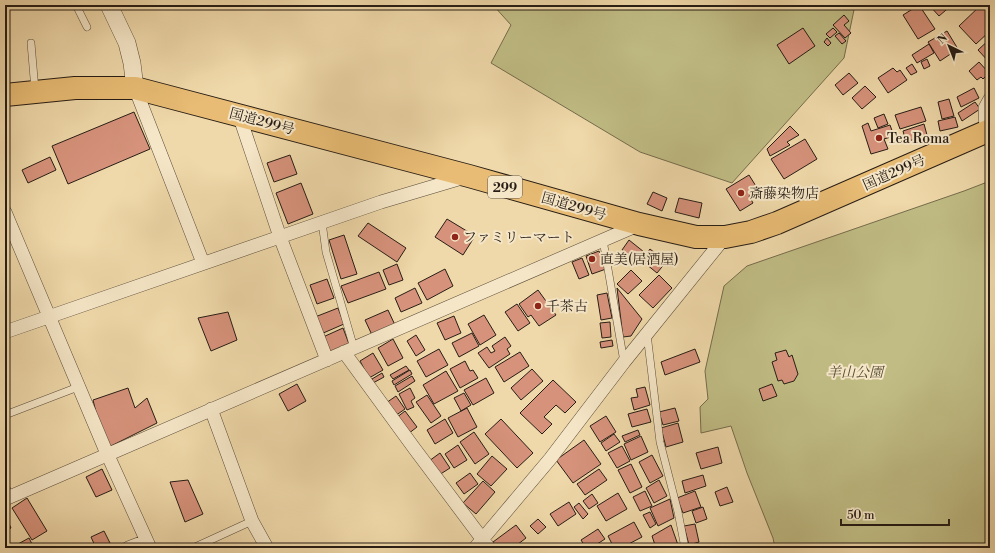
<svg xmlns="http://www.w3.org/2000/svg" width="995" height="553" font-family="'Libre Bodoni','Noto Serif JP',serif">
  <rect width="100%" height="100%" fill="#efd8a9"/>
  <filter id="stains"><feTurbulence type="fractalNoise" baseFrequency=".005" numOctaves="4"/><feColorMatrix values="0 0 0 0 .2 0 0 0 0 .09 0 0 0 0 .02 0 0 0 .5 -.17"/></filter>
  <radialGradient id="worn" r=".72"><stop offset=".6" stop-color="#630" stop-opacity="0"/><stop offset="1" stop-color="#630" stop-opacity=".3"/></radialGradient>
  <path fill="#c0bc84" stroke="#746c4c" d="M493 5H855L844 58 732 183 640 152 491 63 511 25Z
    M990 181V548H775L773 538 747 473 731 426 701 433 700 407 708 399 705 371 724 286 747 266 964 191Z"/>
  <path fill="#d6927b" stroke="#271d15" d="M919 5 935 29 918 39 903 15Z
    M929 5H952L939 16Z
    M981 5H988L990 7V31L976 44 959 26Z
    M844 15 849 21 844 25 851 33 845 38 833 25Z
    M803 28 815 46 789 64 777 45Z
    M833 28 837 32 830 38 826 34Z
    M947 31 958 49 940 61 928 42Z
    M839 33 846 41 842 44 835 36Z
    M827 38 831 43 828 46 824 42Z
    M990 39V63L978 50Z
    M929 44 934 53 917 63 912 55Z
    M927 59 930 66 924 69 921 62Z
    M979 62 989 73 983 79 981 77 977 80 969 71Z
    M912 64 917 72 911 75 906 68Z
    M893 68 897 72 900 70 907 80 888 93 878 78Z
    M849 73 858 83 843 95 835 85Z
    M865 86 876 97 862 109 852 98Z
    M974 88 979 98 961 107 957 97Z
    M949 99 954 116 942 119 938 102Z
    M975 102 980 109 962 121 958 113Z
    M921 107 926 121 900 129 895 115Z
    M134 112 150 149 68 184 52 146Z
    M884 114 888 124 878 128 874 118Z
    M955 117 958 127 940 131 938 121Z
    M868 123 871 131 890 125 894 136 884 139 888 149 871 154 862 126Z
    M924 124 927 135 906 142 903 131Z
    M790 126 799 135 787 142 790 145 770 156 767 149Z
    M805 139 817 159 784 179 771 159Z
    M290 155 297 174 274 182 267 163Z
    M50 157 56 170 28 183 22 170Z
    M749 175 759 191 749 196 753 203 740 211 726 189Z
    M301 183 313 214 288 224 276 193Z
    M653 192 667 198 662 211 647 204Z
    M679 198 702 203 699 218 675 212Z
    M447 219 475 236 463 255 435 237Z
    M368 223 406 248 397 262 358 236Z
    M344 235 357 274 341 279 329 240Z
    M629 240 644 252 636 262 622 250Z
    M650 249 666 262 657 273 641 260Z
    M599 251 606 269 592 274 586 256Z
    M582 258 589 275 579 279 572 262Z
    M397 264 403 280 389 285 383 270Z
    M445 269 453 286 427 300 418 283Z
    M631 270 642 281 628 294 617 284Z
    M379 272 386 289 348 303 341 286Z
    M659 275 672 288 653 308 639 295Z
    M327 279 334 298 317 304 310 285Z
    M415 288 422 303 401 312 395 298Z
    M617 288 642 319 631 336 623 337Z
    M538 290 556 315 539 326 531 315 528 317 519 304Z
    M607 293 612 318 601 320 597 295Z
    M517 304 530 323 518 331 505 312Z
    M338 308 344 324 321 334 315 317Z
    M388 310 395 325 372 335 365 320Z
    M228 312 237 340 211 351 198 318Z
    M484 315 496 335 480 345 468 324Z
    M454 316 461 333 445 340 437 323Z
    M610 322 611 337 602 338 600 323Z
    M343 328 349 344 330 352 323 337Z
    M472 333 479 346 459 357 452 343Z
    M416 335 425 350 416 356 407 341Z
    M505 337 511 346 507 349 510 354 489 368 478 353 487 347 491 353 495 351 492 346Z
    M393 339 403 358 388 366 378 348Z
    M612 340 613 346 601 348 600 342Z
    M439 349 448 365 426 377 417 361Z
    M695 349 700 362 665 375 661 362Z
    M786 350 789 357 792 355 798 374 794 381 784 384 782 380 778 381 772 362 777 360 775 353Z
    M520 352 529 366 504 382 495 367Z
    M373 353 383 370 369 378 360 361Z
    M465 361 470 371 473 370 478 378 460 388 450 369Z
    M406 366 409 370 393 379 390 375Z
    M532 369 543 381 521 400 511 388Z
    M410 370 412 374 394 385 392 381Z
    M446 371 458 391 434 404 423 385Z
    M382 373 384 377 373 383 372 379Z
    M412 376 415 381 398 392 395 386Z
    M486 378 494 393 473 405 464 390Z
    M553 380 576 402 565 413 556 405 544 417 552 424 542 434 520 413Z
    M297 384 306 401 288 411 279 394Z
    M772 384 777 396 763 401 759 389Z
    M645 387 650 405 634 410 631 398 638 397 636 389Z
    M128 388 135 408 147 398 157 423 105 449 93 400Z
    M410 388 415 398 411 401 414 407 407 410 399 394Z
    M464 393 471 405 461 411 454 398Z
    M427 395 441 416 431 423 416 402Z
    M396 396 405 409 395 416 386 403Z
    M467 408 477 427 458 437 448 418Z
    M675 408 679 421 663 425 659 412Z
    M647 409 651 422 632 427 628 414Z
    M405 411 417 427 408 434 396 418Z
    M606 416 616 432 600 442 590 426Z
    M445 419 453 433 435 444 427 430Z
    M501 419 533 453 517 468 485 434Z
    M678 423 683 442 666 447 661 428Z
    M638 430 640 435 625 442 622 436Z
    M474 432 489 454 475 464 460 442Z
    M614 434 620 442 606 451 601 443Z
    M641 436 648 452 631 460 624 444Z
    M584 440 601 464 573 483 556 460Z
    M458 445 467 460 454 468 445 454Z
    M622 446 630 461 617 468 608 453Z
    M718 447 722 463 701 469 696 453Z
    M440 453 450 468 439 475 429 461Z
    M652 455 663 476 650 483 639 462Z
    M492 456 507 469 491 486 477 474Z
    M631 464 642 487 630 493 618 470Z
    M102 469 112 490 96 497 86 477Z
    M599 469 607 480 585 495 577 484Z
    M470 473 478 484 464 494 456 483Z
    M703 475 706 486 685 493 682 481Z
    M188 480 203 514 185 522 170 482Z
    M659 480 667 496 654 503 646 488Z
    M483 481 495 492 476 514 463 503Z
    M727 487 733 502 720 506 715 492Z
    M645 491 652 506 640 511 633 497Z
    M695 491 701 507 683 513 677 498Z
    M618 493 627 509 606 521 597 506Z
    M592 494 598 503 589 509 583 501Z
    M27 498 47 531 32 540 12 508Z
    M670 499 674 518 658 526 650 508Z
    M569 502 576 514 558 526 550 514Z
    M579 503 588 514 583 519 574 507Z
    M703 507 707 519 696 523 692 511Z
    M650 512 656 524 650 528 643 515Z
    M5 515 11 528 5 531Z
    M538 519 546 527 538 534 530 526Z
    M634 522 642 537 621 548H614L608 536Z
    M695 524 699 542 689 545 684 526Z
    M516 525 526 538 513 548H497L493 542Z
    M671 525 678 545 664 548H656L652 536Z
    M598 529 605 539 591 548H586L581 540Z
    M104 531 112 547 110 548H96L91 537Z
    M29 538 34 548H20L18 544Z"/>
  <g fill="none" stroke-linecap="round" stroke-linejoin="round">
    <defs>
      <path id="service" d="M76 5 87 27
        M31 43 35 90
        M322 222 326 252 354 348
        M603 240 624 362
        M647 334 660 442 678 512 685 548
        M5 415 78 387
        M5 485 10 497
        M193 548 252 521"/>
      <path id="minor" d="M135 88 203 263
        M239 115 280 237 327 360
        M986 131 985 108 990 99
        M5 212 105 449 150 548
        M5 332 381 202 465 177
        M344 352 414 448 489 548
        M211 409 252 521 267 548
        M5 499 638 225
        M128 548 146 541
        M475 548 550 459 624 362 725 237"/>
      <path id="tertiary" d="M109 5 127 43 132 63 135 88"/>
      <path id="trunk" d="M5 95 75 88H135L469 176 639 224 696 237H725L751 232 777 223 990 130"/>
    </defs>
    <use href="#service" stroke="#594c3a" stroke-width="8"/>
    <use href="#minor" stroke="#594c3a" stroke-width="14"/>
    <use href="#tertiary" stroke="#594c3a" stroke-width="18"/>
    <use href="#trunk" stroke="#271d15" stroke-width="24"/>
    <use href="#service" stroke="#f5e6c7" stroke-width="7"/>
    <use href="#minor" stroke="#f5e6c7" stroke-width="13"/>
    <use href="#tertiary" stroke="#f5e6c7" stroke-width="17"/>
    <use href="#trunk" stroke="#e8bc74" stroke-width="22"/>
  </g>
  <g fill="#8f2418" stroke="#f5e6c7" stroke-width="1.5">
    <circle cx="879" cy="138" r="4"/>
    <circle cx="741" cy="193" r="4"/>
    <circle cx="455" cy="237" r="4"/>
    <circle cx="592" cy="259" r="4"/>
    <circle cx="538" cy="306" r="4"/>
  </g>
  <g text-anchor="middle" stroke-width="4" stroke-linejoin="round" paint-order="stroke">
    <rect fill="#f5e6c7" stroke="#65594a" stroke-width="1" x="488" y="176" width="34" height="22" rx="3"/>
    <g font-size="13" font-weight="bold" fill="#271d15">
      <text x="505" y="192">299</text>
    </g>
    <g font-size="14" fill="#271d15" stroke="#f5e6c7">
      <text transform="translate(262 121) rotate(15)" y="5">国道299号</text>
      <text transform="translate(894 172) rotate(-24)" y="5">国道299号</text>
      <text transform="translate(574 206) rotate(16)" y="5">国道299号</text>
    </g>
    <g font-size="14" fill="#271d15" stroke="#f5e6c7" text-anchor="start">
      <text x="887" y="143">Tea Roma</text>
      <text x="749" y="198">斎藤染物店</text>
      <text x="463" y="242">ファミリーマート</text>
      <text x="600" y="264">直美(居酒屋)</text>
      <text x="546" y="311">千茶古</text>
    </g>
    <g font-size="14" font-style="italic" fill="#554d36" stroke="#f5e6c7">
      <text x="855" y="377">羊山公園</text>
    </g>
  </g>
  <rect width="995" height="553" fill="none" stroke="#efd8a9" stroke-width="20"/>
  <rect x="6" y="6" width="983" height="541" fill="none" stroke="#271d15" stroke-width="2"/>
  <rect x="10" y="10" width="975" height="533" fill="none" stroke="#271d15"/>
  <g transform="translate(949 46) rotate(317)" stroke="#f5e6c7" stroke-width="3" paint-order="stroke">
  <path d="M0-3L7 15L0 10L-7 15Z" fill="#271d15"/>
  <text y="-6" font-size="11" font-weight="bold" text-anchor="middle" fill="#271d15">N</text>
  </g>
  <path d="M841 519v6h108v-6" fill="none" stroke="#271d15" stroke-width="2"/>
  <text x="847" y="519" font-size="12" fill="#271d15" stroke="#f5e6c7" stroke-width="3" paint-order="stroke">50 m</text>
  <rect width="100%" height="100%" filter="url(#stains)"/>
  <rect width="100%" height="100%" fill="url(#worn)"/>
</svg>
